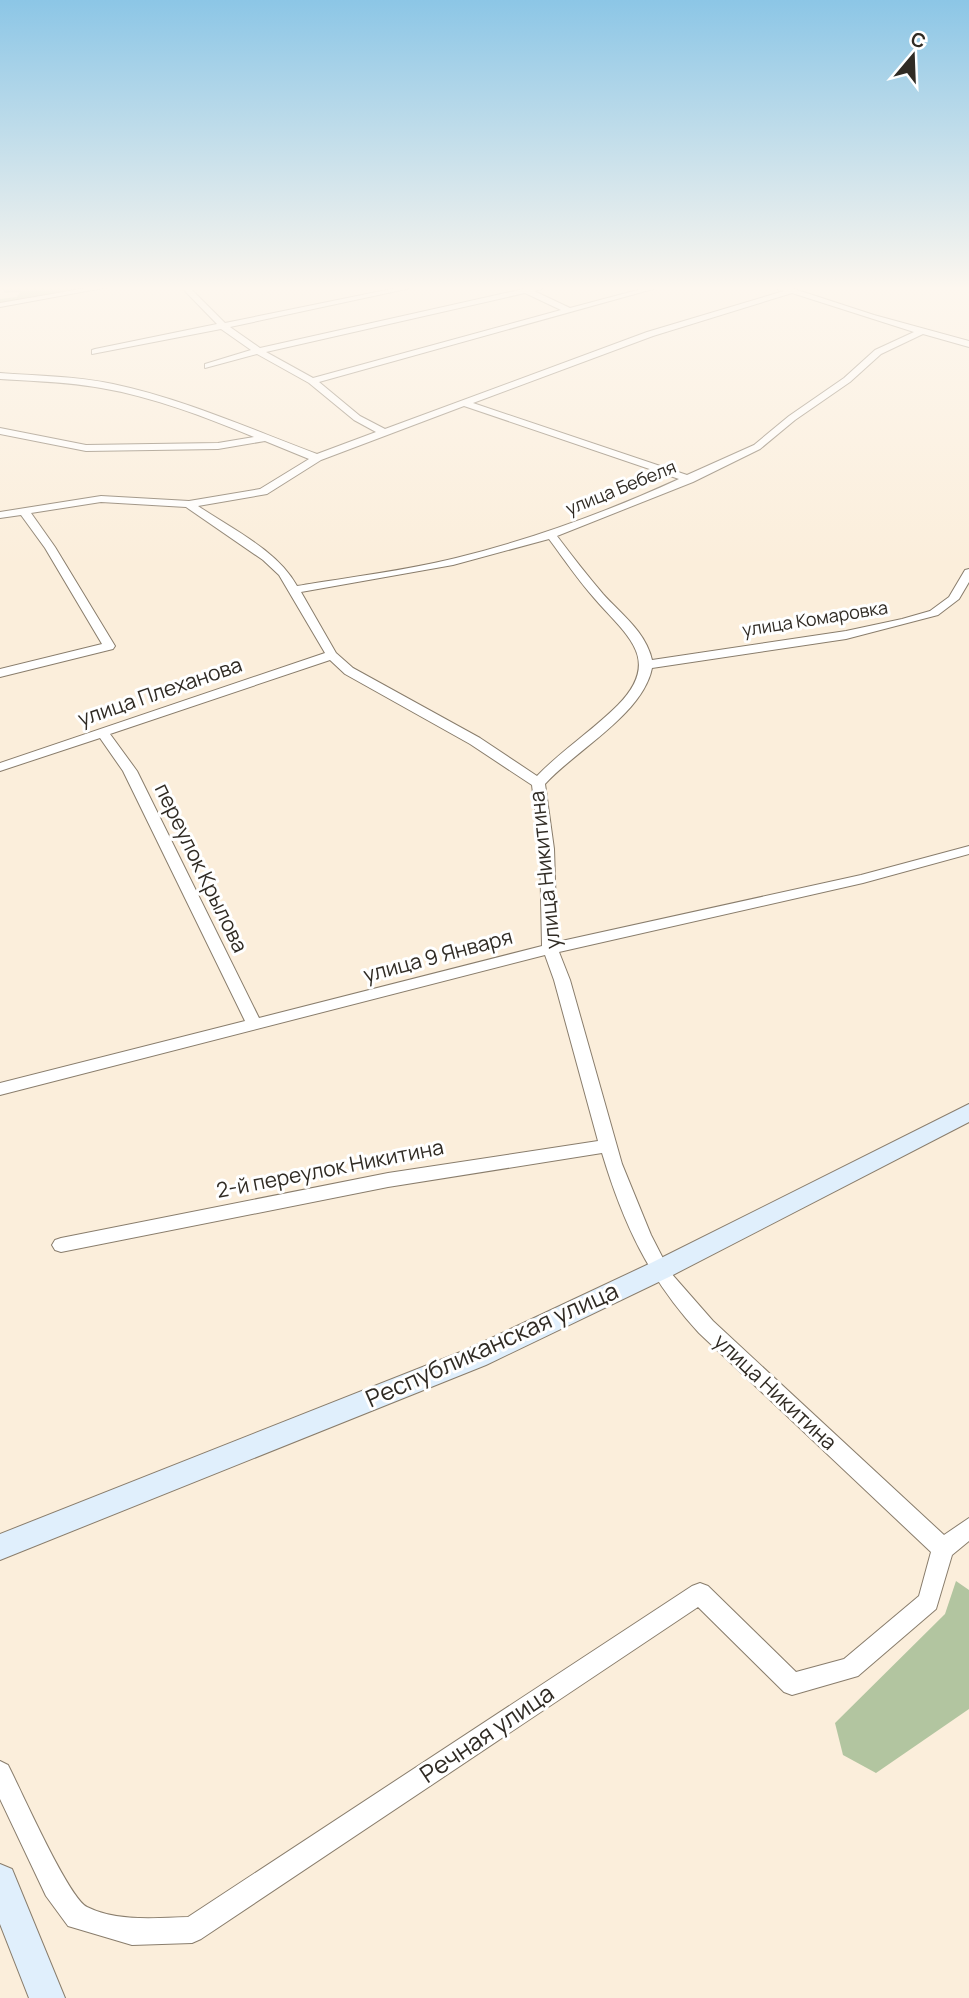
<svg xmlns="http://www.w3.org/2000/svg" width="969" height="1998" font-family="Manrope,sans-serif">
  <rect width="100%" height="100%" fill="#fbeedb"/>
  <path fill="#b2c5a0" d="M0 286H100L0 303V299L17 297 20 292 5 293Z
    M956 1581 969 1590V1709L876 1773 843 1755 835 1723 945 1614Z"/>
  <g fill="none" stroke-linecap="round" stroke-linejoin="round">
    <defs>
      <path id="street" d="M98 286H114L0 307V303Z
        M180 286H188L225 323 406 286H420L230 327 260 348 537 286H551L534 291 570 308 649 287 653 289 319 382 360 416 385 429 647 332 784 291 778 289V286H785L874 315 969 341V347L923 334 881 354 850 382 795 420 760 449 693 482 557 536C572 556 587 575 603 594 621 614 646 632 652 660L846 631 902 619 930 611 949 597 965 570 969 569V582L959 599 938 615 846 639 652 668C643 714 576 750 545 784L554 849 557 942 861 875 969 846V854L863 883 559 952 570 980 622 1164 651 1235 670 1272 713 1321 944 1535 969 1518V1541L952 1555 936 1609 858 1676 792 1695 784 1692 698 1607 201 1939 192 1943 132 1945 68 1926 46 1896 0 1799V1761L8 1765C21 1790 68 1897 87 1907 116 1922 156 1918 188 1917L692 1586 700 1583 708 1586 796 1672 844 1659 919 1596 931 1552 699 1333C649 1279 623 1223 602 1153L388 1187 61 1252 55 1250 52 1245 55 1240 61 1238 388 1173 598 1141 554 980 545 955 0 1095V1083L245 1021 123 771 100 738 0 771V763L325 653 279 575 263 560 186 507 101 502 31 513 55 547 115 646 113 649 0 677V669L102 644 45 548 21 515 0 518V512L101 496 189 501 260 489 309 459 265 441 218 449 86 451 0 434V428L86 445 218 443 254 437C205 417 154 397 101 388 68 382 34 381 0 379V373C38 376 76 376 113 384 184 399 250 429 317 454L376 432 354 420 309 383 257 354 205 368V364L251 350 221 329 92 354V350L95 349 217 324ZM525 293 561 310 313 378 266 352ZM792 293 914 332 875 350 844 378 789 416 754 445 687 475 473 403 653 336ZM464 406 679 479C607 512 533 539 456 558 404 571 350 577 297 586 277 550 232 529 198 506L267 494 321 460ZM549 539C564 559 578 580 595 599 626 635 663 659 618 705 592 731 562 750 537 776L480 738 353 668 336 653 301 592 453 565ZM330 660 345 674 470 744 532 785 540 849 542 946 259 1018 137 771 110 734Z"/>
      <path id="secondary" d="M969 1104V1122L669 1277 486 1365 0 1560V1534L468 1349 651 1263Z
        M0 1864 12 1869 65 1998H29L0 1924Z"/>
    </defs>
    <use href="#street" stroke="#897d6c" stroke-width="2"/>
    <use href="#secondary" stroke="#897d6c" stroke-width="2"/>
    <use href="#street" fill="#fff" fill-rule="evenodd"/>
    <use href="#secondary" fill="#e0effc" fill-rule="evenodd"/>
  </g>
  <linearGradient id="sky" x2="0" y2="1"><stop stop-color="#8cc6e6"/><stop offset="0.51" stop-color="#fdf7ef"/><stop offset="1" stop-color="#fdf7ef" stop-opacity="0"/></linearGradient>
  <rect width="969" height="565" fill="url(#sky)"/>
  <g text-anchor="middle" stroke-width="6" stroke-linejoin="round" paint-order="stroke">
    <g font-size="18" fill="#302b24" stroke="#fff">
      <text transform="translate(621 488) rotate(-22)" y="6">улица Бебеля</text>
      <text transform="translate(815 619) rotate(-9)" y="6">улица Комаровка</text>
    </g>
    <g font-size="21" fill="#302b24" stroke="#fff">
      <text transform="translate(160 692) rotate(-19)" y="7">улица Плеханова</text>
      <text transform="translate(201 868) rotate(64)" y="7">переулок Крылова</text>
      <text transform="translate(545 870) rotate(-96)" y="7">улица Никитина</text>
      <text transform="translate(438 956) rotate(-15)" y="7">улица 9 Января</text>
      <text transform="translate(330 1169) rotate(-11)" y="7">2-й переулок Никитина</text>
      <text transform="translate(775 1392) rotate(43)" y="7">улица Никитина</text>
    </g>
    <g font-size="24" fill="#302b24" stroke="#fff">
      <text transform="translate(492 1345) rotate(-24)" y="8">Республиканская улица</text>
      <text transform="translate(487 1734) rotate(-34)" y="8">Речная улица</text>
    </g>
  </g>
  <g transform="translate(913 56) rotate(19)" stroke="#ffffff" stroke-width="5" paint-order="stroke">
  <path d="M0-5L12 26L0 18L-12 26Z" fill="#302b24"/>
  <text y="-10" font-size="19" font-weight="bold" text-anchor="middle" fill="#302b24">С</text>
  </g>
</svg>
